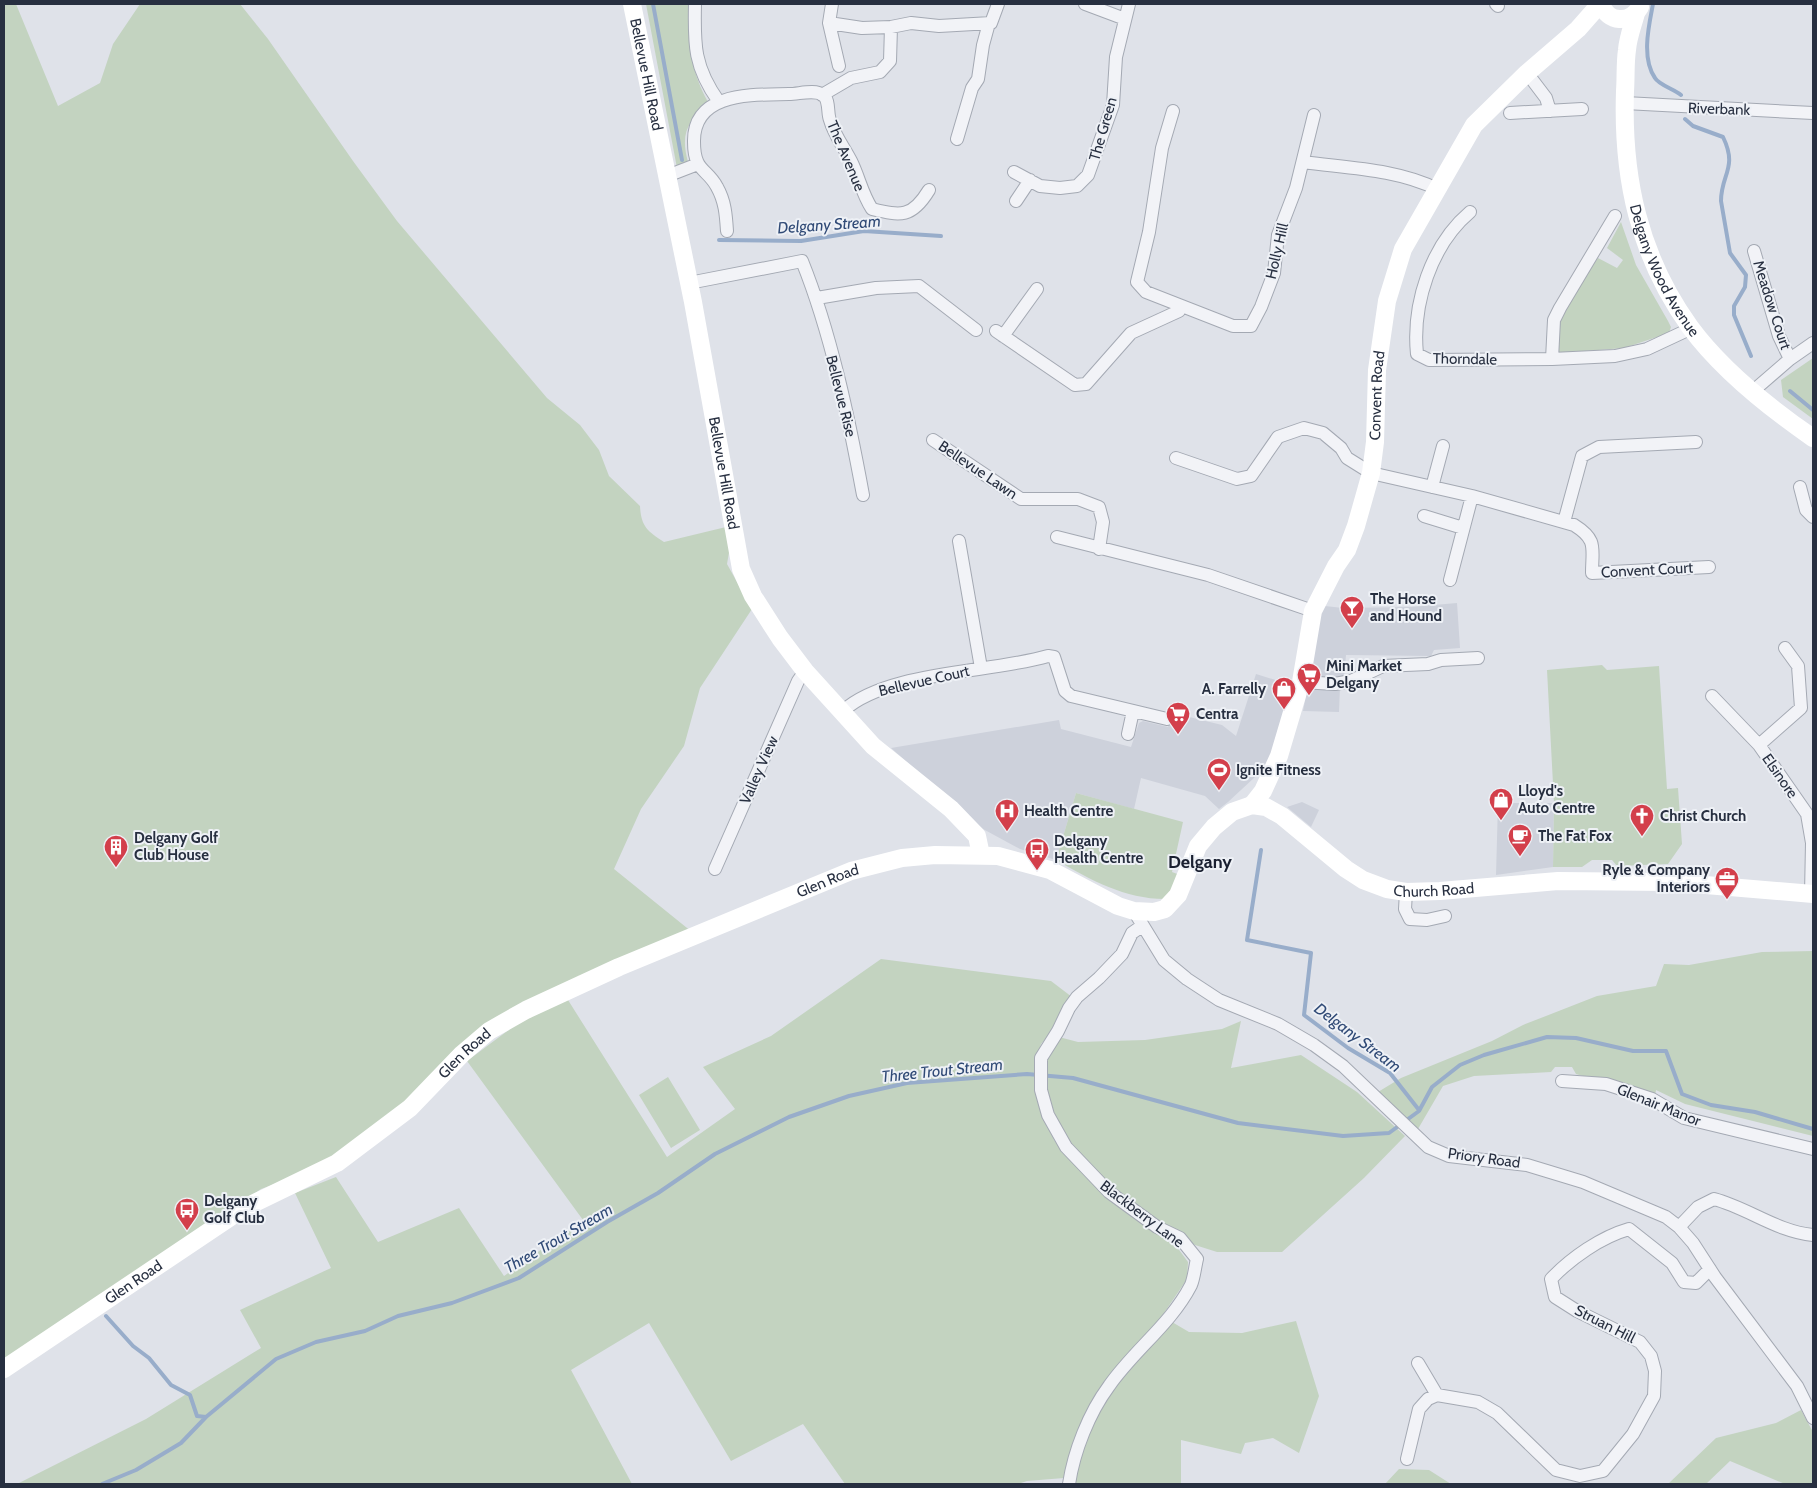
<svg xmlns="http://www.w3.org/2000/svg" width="1817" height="1488" font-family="Cabin,sans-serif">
  <rect width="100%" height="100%" fill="#dfe2e9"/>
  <path fill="#cdd1db" d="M1457 603 1460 648 1434 650 1431 656 1346 655 1344 677H1310L1319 615 1325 606 1343 608 1411 607Z
    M1256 674 1295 686 1268 765 1228 802 1219 809 1205 796 1141 778 1134 809 1076 793 1056 860 1020 849 983 829 891 748 1059 720 1061 729 1131 747 1139 723 1143 721 1168 727 1173 713 1222 725 1236 736Z
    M1308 686 1340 687 1339 712 1303 711Z
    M1302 802 1319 810 1311 827 1287 807Z
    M1498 803H1554L1553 867 1496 875Z"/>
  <path fill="#c3d3c0" d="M4 4H16L58 106 100 83 113 44 140 4H240L268 39 353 161 397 221 547 398 580 425 599 450 609 476 640 506C641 526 647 531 664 542L726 527 730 547 727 564 752 609 700 688 684 746 641 809 614 869 692 932 550 993 333 1156 305 1173 261 1189 4 1359Z
    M646 4H690C689 43 689 67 708 102 688 123 680 132 688 162L677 168Z
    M1621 222 1636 265 1668 321 1671 327 1669 333 1624 348 1560 353C1546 325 1582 280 1598 258L1617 268 1623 260 1607 248Z
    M1813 358V419L1783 397 1781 380Z
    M1602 665 1607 670 1659 666 1667 789 1678 788 1682 844 1668 864 1617 866 1612 860H1592L1582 867H1553L1554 803 1547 670Z
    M1076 793 1183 822 1172 872 1180 875 1165 899C1125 899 1091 880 1056 860Z
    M1813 951V1136L1685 1104 1656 1090 1655 1097 1576 1074 1572 1067H1555L1551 1072 1474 1076 1443 1086 1418 1129 1378 1092 1401 1078 1492 1041 1523 1025 1597 996 1656 986 1664 964 1689 965 1762 952Z
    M881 959 1051 981 1072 997 1051 1033 1041 1044 1035 1065 1041 1106 1054 1140 1074 1164 1126 1212 1174 1243 1188 1262 1187 1279 1160 1319 1105 1381 1081 1427 1064 1478 1027 1481 1018 1484H845L803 1424 731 1461 649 1323 571 1370 632 1484H17L146 1419 261 1348 240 1310 331 1268 295 1193 336 1177 378 1242 459 1208 504 1276 583 1220 467 1061 530 1014 568 1000 667 1157 735 1109 703 1067 771 1036Z
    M1241 1021 1231 1068 1301 1055 1357 1092 1405 1136 1364 1178 1282 1252H1217L1195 1245 1123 1199 1065 1138 1049 1110 1044 1059 1059 1037 1078 1042 1145 1040 1222 1029Z
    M668 1077 700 1130 671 1148 639 1095Z
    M1296 1321 1319 1396 1299 1453 1273 1438 1245 1443 1241 1454 1181 1440V1484H1071C1082 1446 1097 1403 1123 1372 1138 1355 1156 1339 1172 1322L1189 1332 1242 1333Z
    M1801 1410 1813 1432V1484H1785L1730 1461 1706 1484H1668L1716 1438 1776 1423Z
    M1399 1469 1429 1470 1451 1484H1385Z"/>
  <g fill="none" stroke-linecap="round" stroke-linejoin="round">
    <path stroke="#98adca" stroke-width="4" d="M653 4 682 160
      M1653 4C1649 25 1641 58 1655 78 1659 85 1674 89 1681 95
      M1685 119 1693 126 1723 137C1738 168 1721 174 1721 201L1730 253 1746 275 1745 287 1734 306V315L1751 356
      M719 240 801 241 864 231 941 236
      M1790 391 1813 410
      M1261 850 1247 940 1311 953 1304 1015 1348 1048 1390 1073 1419 1110
      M106 1316 133 1346 149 1358 171 1385 190 1395 197 1416 206 1417
      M102 1484 136 1470 181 1443 206 1417 276 1359 316 1342 365 1331 398 1316 452 1303 519 1278 607 1222 658 1193 715 1154 789 1117 849 1096 907 1083 1027 1074 1073 1078 1238 1123 1343 1136 1389 1133 1419 1111 1432 1087 1460 1065 1484 1055 1547 1037 1576 1038 1633 1051H1666L1682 1094 1711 1105 1755 1112 1813 1129"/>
    <defs>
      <path id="street" d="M695 4C694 45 694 67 719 102
        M832 4 829 23 839 66
        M1085 4 1125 19
        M1496 4 1498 6
        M829 23 862 28 891 27 911 23 939 26 991 23 998 4
        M1527 73 1546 98 1550 111
        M822 95 851 78 880 72 890 61 891 27
        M1625 103 1813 113
        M1173 111 1162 148 1149 232 1137 282 1146 292 1233 326H1251L1261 307 1274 273 1278 235 1296 188 1314 115
        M1510 113 1582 109
        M957 139 972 88 978 79 983 45 989 23
        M1303 162C1347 168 1397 169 1437 189
        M1014 172 1040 186 1060 188 1077 186 1088 175 1113 105 1116 57 1129 4
        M667 176 698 164
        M1016 201 1030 180
        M1470 212C1431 245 1412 304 1417 354L1429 360 1552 359 1615 356 1647 349 1692 328
        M727 231C726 215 725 201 717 187 707 168 694 172 694 142 693 91 754 95 789 94 799 94 815 89 823 95 830 100 827 113 830 120 834 135 844 147 851 161 859 177 862 194 872 209 901 216 912 218 929 190
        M1754 251 1779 336 1790 359
        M689 283 802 261C831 333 849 419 863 495
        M817 298 876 288 919 286 976 330
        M996 331 1075 385 1086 384 1131 333 1179 311 1181 306
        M1003 336 1037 289
        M1552 359 1554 320 1560 308 1615 216
        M1753 391 1790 359 1813 343
        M933 440 1021 499H1078L1099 507 1103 522 1099 549
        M1176 458 1237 479 1251 476 1278 437 1304 428 1323 433 1341 448 1347 458 1371 473 1472 496 1574 525C1598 540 1592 548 1592 573L1709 567
        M1432 487 1443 446
        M1800 487 1806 510 1813 517
        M1424 516 1463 528
        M1564 522 1582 456 1599 447 1696 442
        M1057 537 1208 575 1313 611
        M959 541 981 668
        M1450 580 1472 496
        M1301 682 1335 684 1351 681 1383 666 1428 664 1441 660 1478 658
        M1712 696 1759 745 1807 814 1812 843 1811 894
        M843 711C887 671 990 673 1048 656L1054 657 1065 691 1071 696 1167 719
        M1128 734 1133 711
        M1759 745 1801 708 1798 666 1785 648
        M715 869 798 681 805 671
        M1406 892 1405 909 1410 919 1427 920 1445 916
        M1134 911 1164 960 1187 979 1219 1000 1278 1024 1314 1045 1343 1066 1428 1147 1449 1156 1527 1165 1583 1182 1666 1217 1679 1227 1693 1243 1715 1277 1797 1386 1813 1418
        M1562 1081 1606 1084 1652 1099 1684 1118 1813 1149
        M1679 1227 1698 1207 1714 1199C1748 1208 1778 1232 1813 1235
        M1418 1363 1437 1395
        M1407 1459 1419 1409 1428 1399 1437 1395 1478 1402 1497 1413 1556 1470 1580 1476 1603 1471 1633 1434 1654 1396 1655 1371 1651 1356 1640 1342 1577 1311 1555 1297 1551 1279C1571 1258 1601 1237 1629 1229L1672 1263 1684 1282 1696 1283 1710 1269
        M1069 1484C1074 1451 1089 1413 1109 1386 1134 1350 1171 1324 1191 1285 1194 1278 1195 1267 1197 1259L1180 1238 1157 1227 1109 1192 1066 1147 1048 1115 1041 1090V1058L1058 1031 1069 1008 1077 997 1099 978 1122 954 1132 933 1142 926"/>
    </defs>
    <use href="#street" stroke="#a4a9b3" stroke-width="14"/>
    <use href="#street" stroke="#f2f3f7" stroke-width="12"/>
    <g stroke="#fff" stroke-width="18">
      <path id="s1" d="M632 4 693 302 741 569 753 596 780 638 805 671 873 746 951 809 977 836 981 855"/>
      <path d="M1601 4C1608 23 1630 24 1640 7"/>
      <path id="s2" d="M1636 13C1633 25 1628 37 1627 50 1625 63 1626 78 1625 91 1622 178 1639 256 1690 327 1721 369 1771 409 1813 438"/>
      <path id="s3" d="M1252 805 1263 791 1279 756 1301 682 1313 611 1336 566 1347 550 1356 526 1371 473 1375 442 1377 370 1387 301 1403 249 1474 125 1527 73 1578 29 1600 4"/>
      <path id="s4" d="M4 1369 244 1208 337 1163 410 1108 462 1054 489 1031 526 1010 619 967 851 871 902 858 935 855 998 856 1050 870 1118 906 1134 911 1154 912 1165 909 1178 895 1198 846 1214 827 1232 812 1252 805 1266 807 1282 816 1346 869 1363 880 1387 889 1406 892 1440 891 1558 881 1670 882 1813 894"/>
    </g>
  </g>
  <defs>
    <symbol id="bar-pin" viewBox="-11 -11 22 30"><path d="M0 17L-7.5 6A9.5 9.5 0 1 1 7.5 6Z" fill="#d33f4b" stroke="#eef1f6"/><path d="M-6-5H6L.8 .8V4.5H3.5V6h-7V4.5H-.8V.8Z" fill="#fff"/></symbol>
    <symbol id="supermarket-pin" viewBox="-11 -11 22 30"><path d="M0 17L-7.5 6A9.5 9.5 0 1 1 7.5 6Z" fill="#d33f4b" stroke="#eef1f6"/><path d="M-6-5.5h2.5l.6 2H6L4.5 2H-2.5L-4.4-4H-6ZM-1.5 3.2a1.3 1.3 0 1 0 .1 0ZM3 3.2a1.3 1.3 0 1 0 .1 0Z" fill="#fff"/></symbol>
    <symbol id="shop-pin" viewBox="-11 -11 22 30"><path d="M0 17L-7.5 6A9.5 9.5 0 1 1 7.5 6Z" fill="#d33f4b" stroke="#eef1f6"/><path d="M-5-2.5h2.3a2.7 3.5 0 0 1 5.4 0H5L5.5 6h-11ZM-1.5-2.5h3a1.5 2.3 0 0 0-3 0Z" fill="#fff"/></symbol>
    <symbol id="stadium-pin" viewBox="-11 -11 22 30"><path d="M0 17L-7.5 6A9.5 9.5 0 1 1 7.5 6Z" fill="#d33f4b" stroke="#eef1f6"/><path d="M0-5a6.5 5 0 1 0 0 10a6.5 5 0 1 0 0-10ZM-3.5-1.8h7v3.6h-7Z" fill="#fff"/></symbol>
    <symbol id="hospital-pin" viewBox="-11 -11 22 30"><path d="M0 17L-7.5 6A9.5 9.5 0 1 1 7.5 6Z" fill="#d33f4b" stroke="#eef1f6"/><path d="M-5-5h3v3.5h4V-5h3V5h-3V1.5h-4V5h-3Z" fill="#fff"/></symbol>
    <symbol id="church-pin" viewBox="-11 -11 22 30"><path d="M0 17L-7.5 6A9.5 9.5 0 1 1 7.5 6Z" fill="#d33f4b" stroke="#eef1f6"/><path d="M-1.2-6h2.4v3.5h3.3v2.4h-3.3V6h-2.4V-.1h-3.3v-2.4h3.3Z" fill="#fff"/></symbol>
    <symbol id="cafe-pin" viewBox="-11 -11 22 30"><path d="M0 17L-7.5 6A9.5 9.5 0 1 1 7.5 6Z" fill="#d33f4b" stroke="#eef1f6"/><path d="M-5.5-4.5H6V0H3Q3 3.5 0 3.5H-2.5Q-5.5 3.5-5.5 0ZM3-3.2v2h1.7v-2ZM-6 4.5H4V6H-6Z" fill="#fff"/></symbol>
    <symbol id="building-pin" viewBox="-11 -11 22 30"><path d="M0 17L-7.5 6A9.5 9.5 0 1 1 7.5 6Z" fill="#d33f4b" stroke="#eef1f6"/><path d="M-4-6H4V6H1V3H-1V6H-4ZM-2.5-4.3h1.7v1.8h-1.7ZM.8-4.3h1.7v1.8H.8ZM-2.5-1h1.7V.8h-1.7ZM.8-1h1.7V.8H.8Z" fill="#fff"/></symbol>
    <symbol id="bus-pin" viewBox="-11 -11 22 30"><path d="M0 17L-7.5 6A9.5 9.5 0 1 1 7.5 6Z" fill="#d33f4b" stroke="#eef1f6"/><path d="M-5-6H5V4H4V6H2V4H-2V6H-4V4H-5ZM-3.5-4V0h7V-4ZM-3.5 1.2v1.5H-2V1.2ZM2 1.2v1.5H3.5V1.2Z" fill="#fff"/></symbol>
    <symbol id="office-pin" viewBox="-11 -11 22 30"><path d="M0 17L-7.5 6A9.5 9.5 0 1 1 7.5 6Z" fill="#d33f4b" stroke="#eef1f6"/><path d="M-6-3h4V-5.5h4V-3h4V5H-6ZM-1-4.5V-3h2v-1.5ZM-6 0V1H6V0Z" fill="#fff"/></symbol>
  </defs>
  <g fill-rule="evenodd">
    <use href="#bar-pin" x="1338" y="594" width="28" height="38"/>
    <use href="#supermarket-pin" x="1295" y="661" width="28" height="38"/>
    <use href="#shop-pin" x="1270" y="675" width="28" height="38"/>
    <use href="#supermarket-pin" x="1164" y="700" width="28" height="38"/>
    <use href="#stadium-pin" x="1205" y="756" width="28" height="38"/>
    <use href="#shop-pin" x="1487" y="786" width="28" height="38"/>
    <use href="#hospital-pin" x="993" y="797" width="28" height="38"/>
    <use href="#church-pin" x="1628" y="802" width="28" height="38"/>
    <use href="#cafe-pin" x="1506" y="822" width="28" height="38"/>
    <use href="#building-pin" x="102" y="833" width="28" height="38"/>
    <use href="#bus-pin" x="1023" y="836" width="28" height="38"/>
    <use href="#office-pin" x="1713" y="865" width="28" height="38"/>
    <use href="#bus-pin" x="173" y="1196" width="28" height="38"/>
  </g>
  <g text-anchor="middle" stroke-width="4" stroke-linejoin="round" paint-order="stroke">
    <g font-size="15" fill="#272f40" stroke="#eef1f6">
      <text dy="5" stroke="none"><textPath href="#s1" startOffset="72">Bellevue Hill Road</textPath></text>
      <text transform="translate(1719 109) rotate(2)" y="5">Riverbank</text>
      <text transform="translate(1103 129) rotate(-74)" y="5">The Green</text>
      <text transform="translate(846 156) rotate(67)" y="5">The Avenue</text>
      <text transform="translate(1277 251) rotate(-77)" y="5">Holly Hill</text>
      <text dy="5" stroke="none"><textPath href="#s2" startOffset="266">Delgany Wood Avenue</textPath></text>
      <text transform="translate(1772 305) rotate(72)" y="5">Meadow Court</text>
      <text transform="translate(1465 359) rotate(1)" y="5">Thorndale</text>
      <text dy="5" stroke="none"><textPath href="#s3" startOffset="434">Convent Road</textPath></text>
      <text transform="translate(841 396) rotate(76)" y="5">Bellevue Rise</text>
      <text transform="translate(978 470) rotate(34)" y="5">Bellevue Lawn</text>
      <text dy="5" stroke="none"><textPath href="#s1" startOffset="478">Bellevue Hill Road</textPath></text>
      <text transform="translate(1647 570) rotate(-3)" y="5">Convent Court</text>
      <text transform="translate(924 681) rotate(-13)" y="5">Bellevue Court</text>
      <text transform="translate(759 770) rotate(-66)" y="5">Valley View</text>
      <text transform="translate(1780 776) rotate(55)" y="5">Elsinore</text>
      <text dy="5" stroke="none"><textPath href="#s4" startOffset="965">Glen Road</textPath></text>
      <text dy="5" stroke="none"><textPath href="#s4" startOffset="1668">Church Road</textPath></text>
      <text dy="5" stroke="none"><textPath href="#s4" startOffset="561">Glen Road</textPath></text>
      <text transform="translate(1659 1105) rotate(22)" y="5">Glenair Manor</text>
      <text transform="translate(1484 1158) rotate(8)" y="5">Priory Road</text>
      <text transform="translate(1142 1214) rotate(37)" y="5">Blackberry Lane</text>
      <text dy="5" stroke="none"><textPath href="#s4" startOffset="156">Glen Road</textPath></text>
      <text transform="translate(1605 1324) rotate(27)" y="5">Struan Hill</text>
    </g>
    <g font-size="15" font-weight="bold" fill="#272f40" stroke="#eef1f6" text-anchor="start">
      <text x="1370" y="604">The Horse<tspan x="1370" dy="17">and Hound</tspan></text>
      <text x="1326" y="671">Mini Market<tspan x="1326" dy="17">Delgany</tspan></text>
      <text x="1266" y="694" text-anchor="end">A. Farrelly</text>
      <text x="1196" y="719">Centra</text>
      <text x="1236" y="775">Ignite Fitness</text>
      <text x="1518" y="796">Lloyd's<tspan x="1518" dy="17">Auto Centre</tspan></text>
      <text x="1024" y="816">Health Centre</text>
      <text x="1660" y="821">Christ Church</text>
      <text x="1538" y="841">The Fat Fox</text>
      <text x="134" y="843">Delgany Golf<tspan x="134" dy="17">Club House</tspan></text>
      <text x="1054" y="846">Delgany<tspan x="1054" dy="17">Health Centre</tspan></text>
      <text x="1710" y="875" text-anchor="end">Ryle &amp; Company<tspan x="1710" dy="17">Interiors</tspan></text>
      <text x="204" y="1206">Delgany<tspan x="204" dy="17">Golf Club</tspan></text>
    </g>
    <g font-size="16" font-style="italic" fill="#304a76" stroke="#eef1f6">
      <text transform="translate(829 224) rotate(-4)" y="6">Delgany Stream</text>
      <text transform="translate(1358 1037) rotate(37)" y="6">Delgany Stream</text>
      <text transform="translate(942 1070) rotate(-6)" y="6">Three Trout Stream</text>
      <text transform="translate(558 1238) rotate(-30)" y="6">Three Trout Stream</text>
    </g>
    <g font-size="18" font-weight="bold" fill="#1a2031" stroke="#eef1f6">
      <text x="1200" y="868">Delgany</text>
    </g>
  </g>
  <rect width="1817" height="1488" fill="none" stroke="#272f40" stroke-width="10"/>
</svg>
